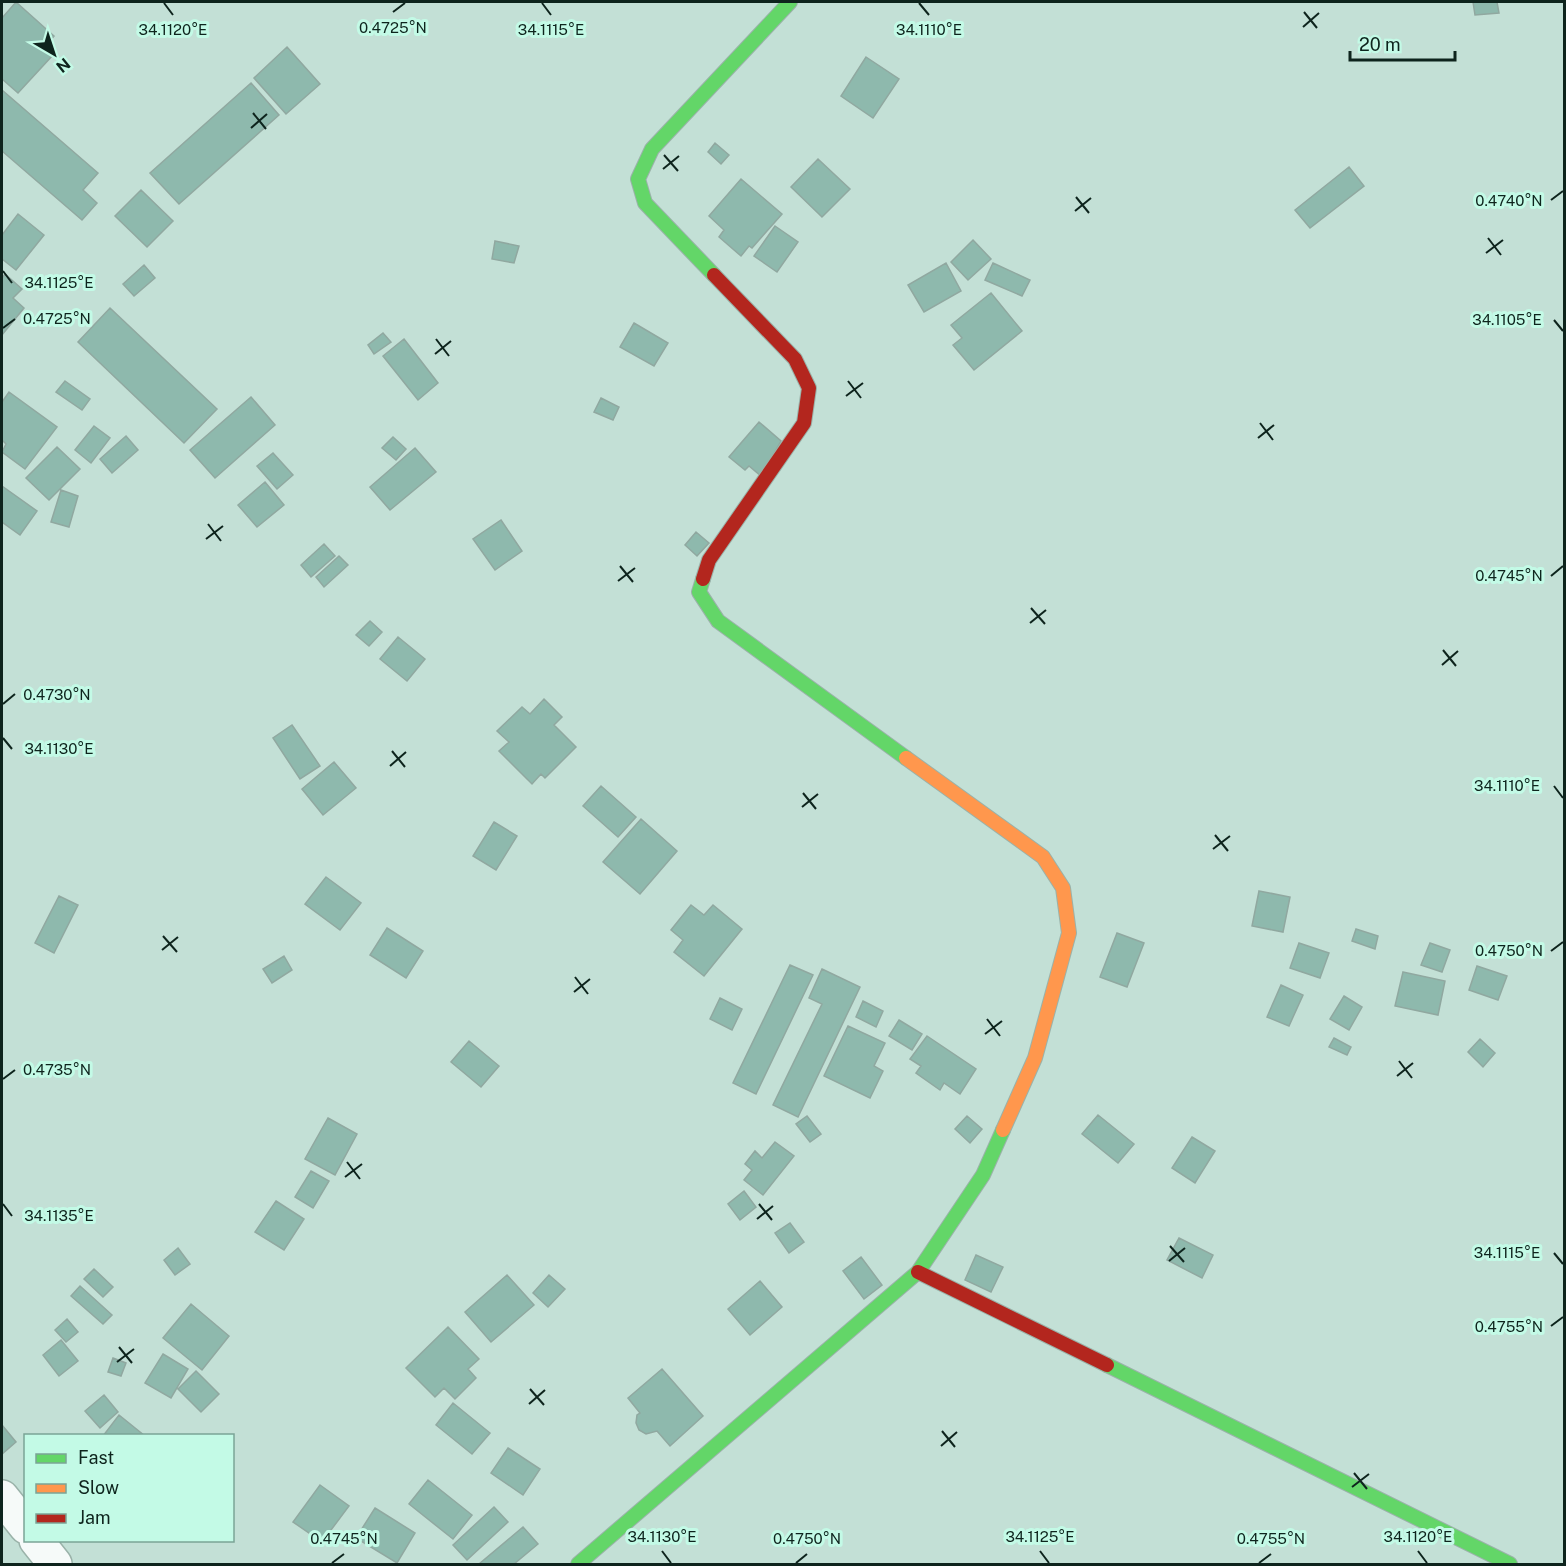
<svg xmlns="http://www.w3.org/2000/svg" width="1566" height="1566" font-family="'Public Sans',sans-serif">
  <rect width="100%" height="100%" fill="#c3e0d6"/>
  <path fill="#8eb9ad" stroke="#90a8a0" stroke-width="1.5" d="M16 2 54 36 43 49 52 56 18 93 2 79V18Z
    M1473 2H1497L1499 13 1475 15Z
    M287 47 320 84 286 114 254 78Z
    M866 57 899 79 873 118 841 96Z
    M251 83 279 115 179 204 150 173Z
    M2 90 98 173 83 190 97 203 82 220 2 151Z
    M715 143 729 155 721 164 708 152Z
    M818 159 850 189 822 217 791 187Z
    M1349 167 1364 186 1310 228 1295 210Z
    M741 179 782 214 752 248 749 246 741 256 719 237 724 230 709 216Z
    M141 190 173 221 147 247 115 216Z
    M18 214 44 235 16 270 2 259V235Z
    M775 226 798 242 777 272 754 256Z
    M973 240 991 259 968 280 951 262Z
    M495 241 519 246 514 263 492 259Z
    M946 263 961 291 924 312 908 285Z
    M993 263 1030 280 1022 296 985 280Z
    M144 265 155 278 134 296 123 284Z
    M5 274 22 289 13 298 24 308 2 335V278Z
    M991 293 1022 331 974 370 953 345 962 338 951 325Z
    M110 308 217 409 184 443 78 342Z
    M634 323 668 343 654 366 620 347Z
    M383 333 391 342 374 354 368 345Z
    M404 339 438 383 418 400 383 356Z
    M65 381 90 399 82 410 56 392Z
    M9 392 57 427 25 469 2 452 6 444 2 440V402Z
    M251 397 275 425 215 478 190 450Z
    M601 398 619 407 613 420 594 412Z
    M759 422 781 441 761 476 749 466 745 470 729 457Z
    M94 426 110 438 91 463 75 450Z
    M126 436 138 450 112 473 100 459Z
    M393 437 406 449 396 460 382 448Z
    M57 447 80 469 49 500 26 478Z
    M415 448 436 472 390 510 370 487Z
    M273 453 293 475 277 489 257 466Z
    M265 482 284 505 257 527 238 505Z
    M2 486 37 511 20 535 2 522Z
    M61 490 78 496 69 527 51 522Z
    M501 520 522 551 495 570 473 539Z
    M696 532 709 543 697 556 685 545Z
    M324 544 335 556 311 577 301 565Z
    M339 556 348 565 324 587 316 577Z
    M370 621 382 632 369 646 356 635Z
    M398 637 425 659 407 681 380 659Z
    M544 699 562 717 554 725 576 747 545 778 541 774 532 784 499 751 509 742 497 731 522 707 530 714Z
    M292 725 320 766 300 779 273 738Z
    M334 762 356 788 323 815 302 789Z
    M601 786 636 817 618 837 583 806Z
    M641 819 677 851 640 894 603 862Z
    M494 822 517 836 496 870 473 856Z
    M326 877 361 903 340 930 305 904Z
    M1259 891 1290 897 1283 932 1252 926Z
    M59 896 78 905 54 953 35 943Z
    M691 905 704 915 713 905 742 929 704 976 674 952 683 940 671 930Z
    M387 928 423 951 406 978 370 955Z
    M1356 929 1378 936 1375 949 1352 941Z
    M1117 933 1144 943 1127 987 1100 977Z
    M1299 943 1329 953 1320 978 1290 968Z
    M1430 943 1450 950 1442 972 1421 965Z
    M284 956 292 970 272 983 263 969Z
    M790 965 813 975 756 1094 733 1083Z
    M1477 966 1507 976 1498 1000 1469 990Z
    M822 969 860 987 798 1117 773 1105 822 1004 809 998Z
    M1403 972 1445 981 1438 1015 1395 1006Z
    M1281 985 1303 995 1289 1026 1267 1017Z
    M1344 996 1362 1007 1349 1030 1330 1019Z
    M720 998 742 1009 732 1030 710 1019Z
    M863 1001 883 1011 876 1027 856 1017Z
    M899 1020 922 1034 912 1050 889 1036Z
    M848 1026 885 1043 874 1066 883 1071 870 1098 824 1076Z
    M927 1036 976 1069 960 1094 944 1083 940 1090 916 1073 921 1066 910 1059Z
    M1334 1038 1351 1047 1347 1055 1329 1047Z
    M1480 1039 1495 1053 1483 1067 1468 1052Z
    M469 1041 499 1066 481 1087 451 1062Z
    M1098 1115 1134 1144 1118 1163 1082 1134Z
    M807 1116 821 1134 810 1142 796 1124Z
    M967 1116 982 1129 970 1143 955 1129Z
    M328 1118 357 1134 335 1175 305 1159Z
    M1192 1137 1215 1151 1195 1183 1172 1168Z
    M775 1142 794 1156 763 1195 744 1180 752 1170 745 1164 755 1151 762 1158Z
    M311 1171 329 1181 313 1208 295 1197Z
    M744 1191 756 1207 740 1220 728 1204Z
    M276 1201 304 1219 284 1250 255 1232Z
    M790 1223 804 1242 789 1253 775 1233Z
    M1179 1238 1213 1255 1202 1278 1167 1260Z
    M178 1248 190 1264 175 1275 164 1260Z
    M976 1255 1003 1267 991 1292 965 1280Z
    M861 1257 882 1285 864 1299 843 1271Z
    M94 1269 113 1287 103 1297 84 1279Z
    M507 1275 534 1305 491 1342 465 1312Z
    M549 1275 565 1289 548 1307 533 1293Z
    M760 1281 782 1307 750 1335 728 1309Z
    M80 1286 112 1315 103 1324 71 1296Z
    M191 1304 229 1336 202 1370 163 1338Z
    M67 1319 78 1332 66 1342 55 1330Z
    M448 1327 479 1359 468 1369 476 1378 455 1399 444 1388 435 1397 406 1368Z
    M61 1340 78 1361 59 1376 43 1355Z
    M163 1354 188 1369 171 1398 145 1383Z
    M113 1358 126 1363 121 1376 108 1372Z
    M662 1369 703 1416 670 1446 657 1431 646 1434 639 1430 636 1423 637 1415 640 1413 628 1398Z
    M196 1371 219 1394 201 1412 178 1389Z
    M104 1395 118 1412 100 1428 85 1411Z
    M453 1403 490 1433 472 1454 436 1425Z
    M119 1415 145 1436H103Z
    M2 1425 16 1442 2 1454Z
    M508 1448 540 1469 523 1495 491 1473Z
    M428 1480 472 1515 453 1539 409 1504Z
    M320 1485 349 1506 322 1542 293 1522Z
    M494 1507 508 1522 467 1560 453 1545Z
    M375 1508 415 1533 397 1563 356 1538Z
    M523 1527 538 1544 514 1564H479Z"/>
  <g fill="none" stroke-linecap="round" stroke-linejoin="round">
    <defs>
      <path id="street" d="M2 1497 26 1527
        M36 1540 55 1564"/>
      <path id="fast" d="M714 275 645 203 638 179 652 149 790 2
        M703 579 699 592 718 621 906 758
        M1107 1365 1510 1564
        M578 1564 918 1272 983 1175 1003 1130"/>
      <path id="slow" d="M906 758 1043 857 1063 888 1069 933 1035 1058 1003 1130"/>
      <path id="jam" d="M703 579 709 560 804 423 809 388 795 359 714 275
        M918 1272 1107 1365"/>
    </defs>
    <use href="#street" stroke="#9ab2a9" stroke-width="36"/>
    <use href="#fast" stroke="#9ab2a9" stroke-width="16"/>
    <use href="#slow" stroke="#9ab2a9" stroke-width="16"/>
    <use href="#jam" stroke="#9ab2a9" stroke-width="16"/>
    <use href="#street" stroke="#f6faf9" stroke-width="33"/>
    <use href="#fast" stroke="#63d668" stroke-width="14"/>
    <use href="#slow" stroke="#ff974d" stroke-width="14"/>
    <use href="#jam" stroke="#b3261e" stroke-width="14"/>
  </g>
  <path fill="none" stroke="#0e241d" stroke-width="2" d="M164 3 173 15M542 3 551 15M919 3 929 15M393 12 405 3M1304 12 1317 28M1303 27 1319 13M253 113 266 129M251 128 267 114M664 155 678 171M663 169 679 156M1076 197 1089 213M1551 200 1563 191M1075 211 1091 198M1488 238 1501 255M1486 253 1503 240M3 271 12 283M1554 320 1563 331M3 328 15 319M436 339 449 356M435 354 451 341M848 381 861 398M846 396 863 383M1260 423 1273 440M1258 438 1274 425M208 524 221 541M206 539 223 526M620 566 633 582M1551 576 1563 566M618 581 635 568M1031 608 1045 624M1030 623 1046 610M1443 650 1456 666M1442 665 1458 651M3 704 15 694M3 738 12 749M392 751 405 767M390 766 406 752M1554 786 1563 798M803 793 816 809M802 807 818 794M1215 835 1228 851M1213 849 1230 836M163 936 177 952M162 950 178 937M1551 951 1563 942M575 977 588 994M574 992 590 979M987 1019 1000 1036M985 1034 1002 1021M1399 1061 1412 1078M1397 1076 1413 1063M3 1079 15 1070M347 1162 360 1179M345 1177 362 1164M3 1204 12 1216M759 1204 772 1220M757 1219 773 1206M1170 1246 1184 1262M1554 1253 1563 1264M1169 1261 1185 1248M1551 1326 1563 1317M119 1347 132 1363M117 1362 134 1349M530 1389 544 1405M529 1404 545 1390M942 1431 955 1447M941 1446 957 1432M1354 1473 1367 1489M1352 1487 1369 1474M662 1551 671 1563M1040 1551 1049 1563M1418 1551 1427 1563M332 1563 344 1554M796 1563 807 1554M1259 1563 1271 1554"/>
  <g font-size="15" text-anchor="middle" fill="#0e241d" stroke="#c3fae6" stroke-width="6" stroke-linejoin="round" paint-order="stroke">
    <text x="393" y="33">0.4725°N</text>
    <text x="173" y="35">34.1120°E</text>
    <text x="551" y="35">34.1115°E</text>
    <text x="929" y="35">34.1110°E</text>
    <text x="1509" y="206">0.4740°N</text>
    <text x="59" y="288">34.1125°E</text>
    <text x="57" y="324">0.4725°N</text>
    <text x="1507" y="325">34.1105°E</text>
    <text x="1509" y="581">0.4745°N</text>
    <text x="57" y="700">0.4730°N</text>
    <text x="59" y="754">34.1130°E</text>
    <text x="1507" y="791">34.1110°E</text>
    <text x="1509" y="956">0.4750°N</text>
    <text x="57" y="1075">0.4735°N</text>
    <text x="59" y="1221">34.1135°E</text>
    <text x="1507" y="1258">34.1115°E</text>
    <text x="1509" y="1332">0.4755°N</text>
    <text x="662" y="1542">34.1130°E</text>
    <text x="1040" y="1542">34.1125°E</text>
    <text x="1418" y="1542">34.1120°E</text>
    <text x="344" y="1544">0.4745°N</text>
    <text x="807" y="1544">0.4750°N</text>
    <text x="1271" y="1544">0.4755°N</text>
  </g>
  <rect width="1566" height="1566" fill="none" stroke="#0e241d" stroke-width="6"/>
  <rect x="24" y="1434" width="210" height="108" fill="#c3fae6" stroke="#7ba496" stroke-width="1.5"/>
  <rect x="36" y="1454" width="30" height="9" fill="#63d668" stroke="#7ba496" stroke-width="1.5"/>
  <text x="78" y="1464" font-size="18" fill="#0e241d">Fast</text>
  <rect x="36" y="1484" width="30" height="9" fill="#ff974d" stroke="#7ba496" stroke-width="1.5"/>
  <text x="78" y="1494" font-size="18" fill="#0e241d">Slow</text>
  <rect x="36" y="1514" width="30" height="9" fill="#b3261e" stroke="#7ba496" stroke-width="1.5"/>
  <text x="78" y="1524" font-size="18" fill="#0e241d">Jam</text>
  <g transform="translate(54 54) rotate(141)" stroke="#c3fae6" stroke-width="4.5" paint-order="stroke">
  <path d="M0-4.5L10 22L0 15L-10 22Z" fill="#0e241d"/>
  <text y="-9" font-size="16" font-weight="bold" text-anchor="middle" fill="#0e241d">N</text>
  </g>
  <path d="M1350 51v9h105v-9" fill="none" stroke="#0e241d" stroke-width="3"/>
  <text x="1359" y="51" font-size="18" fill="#0e241d" stroke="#c3fae6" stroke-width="4.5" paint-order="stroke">20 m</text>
</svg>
